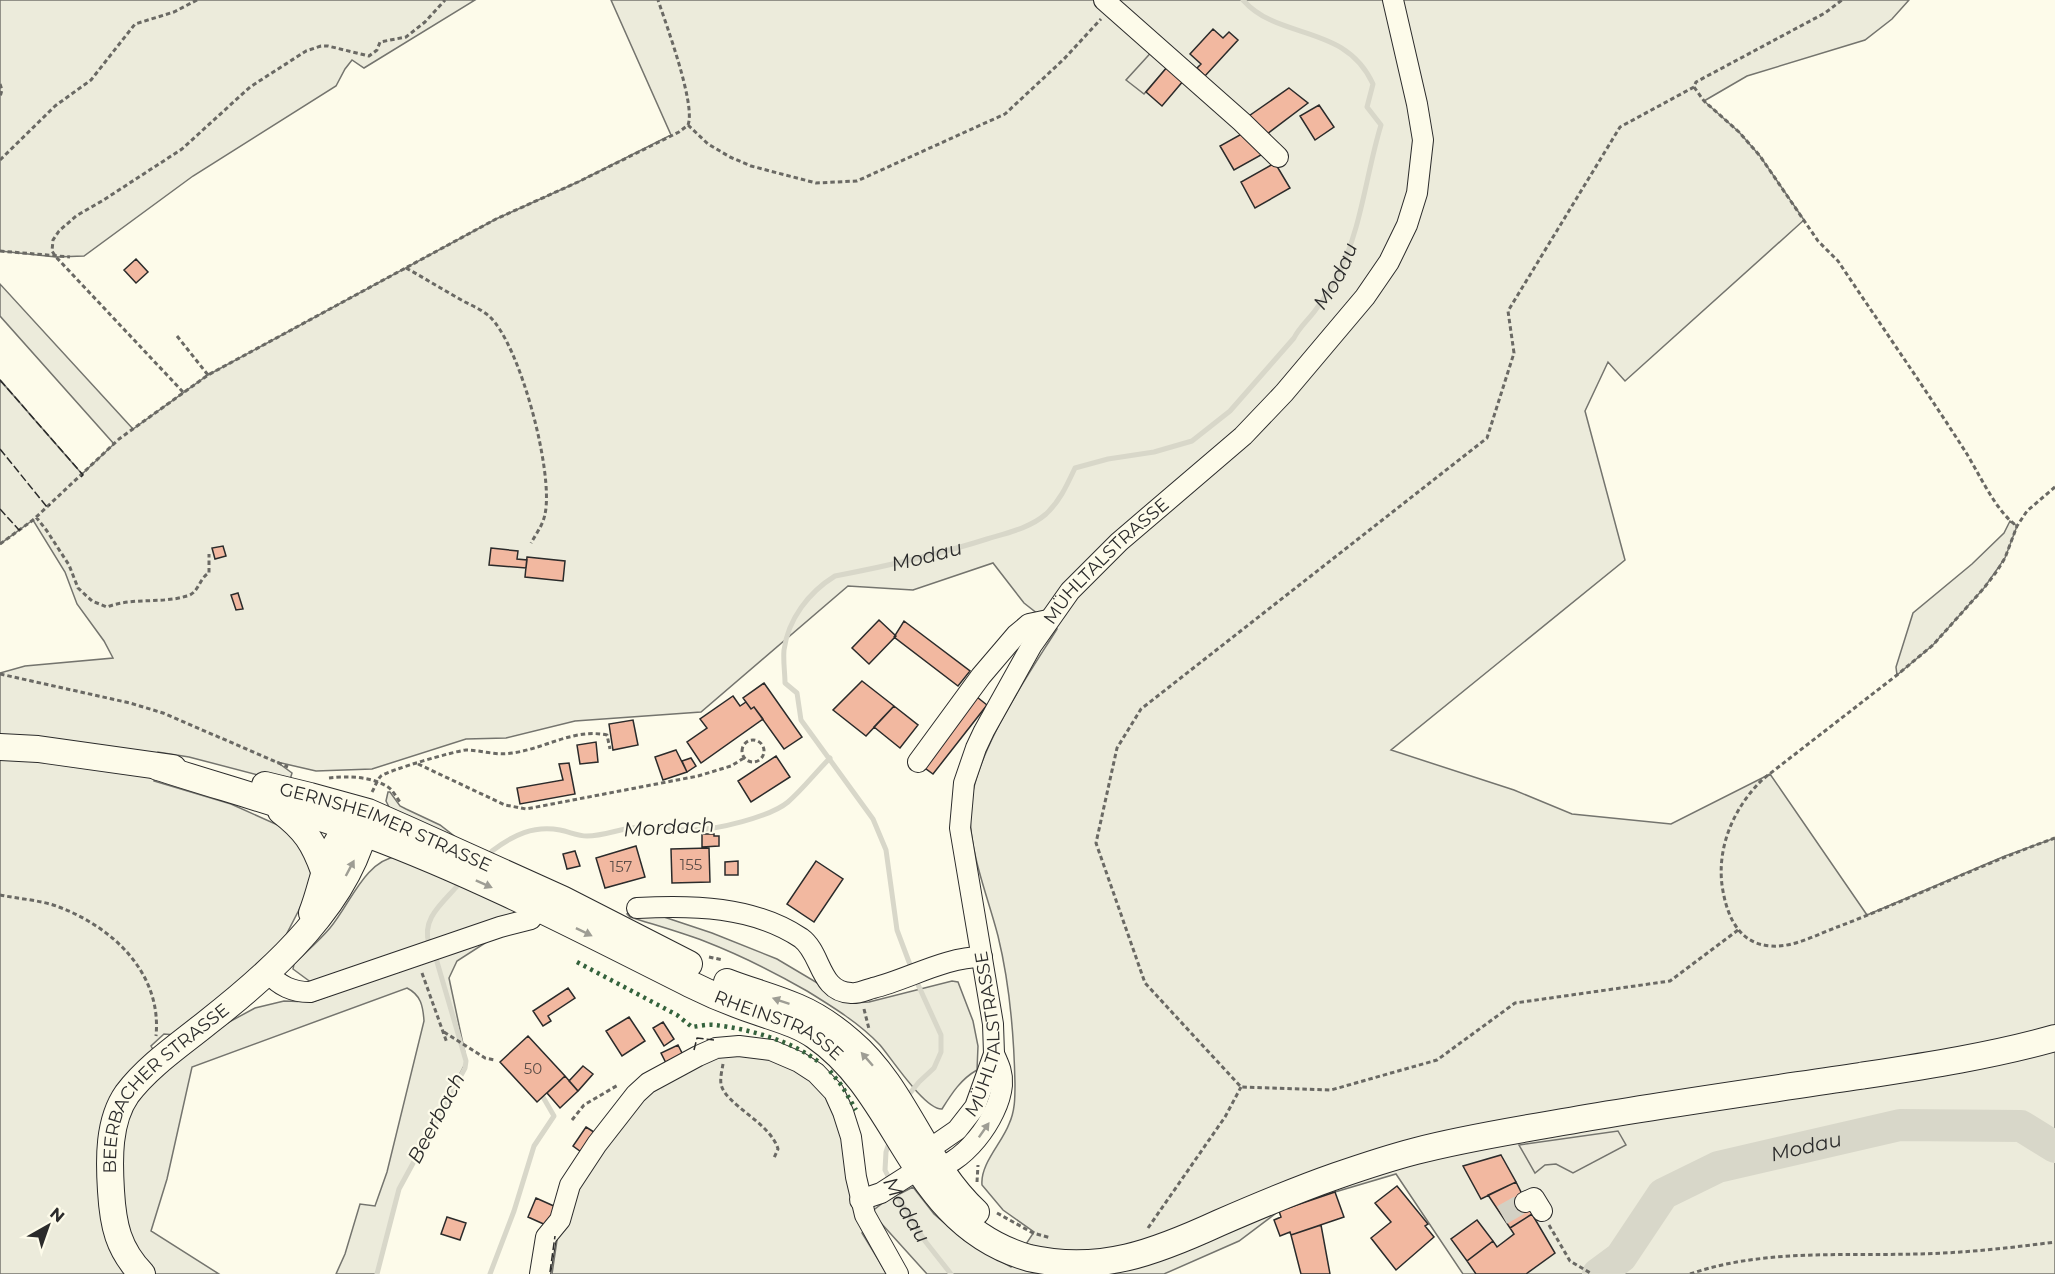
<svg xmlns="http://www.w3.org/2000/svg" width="2055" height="1274" font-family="Montserrat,sans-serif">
  <rect width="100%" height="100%" fill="#fdfbea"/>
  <path fill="#ecebdb" stroke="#74746e" stroke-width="1.5" d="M0 0H475L364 68 352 60 345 69 336 86 193 176 84 256 56 257 0 251Z
    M611 0H1909L1892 19 1865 40 1747 76 1704 101 1739 132 1760 156 1804 220 1625 381 1608 362 1585 411 1625 560 1391 750 1514 790 1572 814 1671 824 1770 774 1867 915 2005 856 2055 838V1274H1463L1396 1174 1335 1192 1279 1211 1239 1241 1164 1274H927L880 1222 862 1233 887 1274H552L560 1220 597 1144 681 1064 759 1047 834 1092 871 1212 884 1202 913 1187 934 1214 964 1240 1011 1267 1034 1232 1003 1210 982 1185C980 1164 1002 1143 1009 1124 1015 1111 1015 1098 1015 1084 1014 1034 1010 985 998 936 988 897 971 857 970 816 970 758 1027 677 1057 629L1024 603 993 563 913 590 848 586 701 712 575 721 506 738 466 739 372 769 316 771 277 762 292 773 289 783 189 757 158 752 154 781 231 804 289 830 312 867 309 885 302 904 286 935 269 956 176 1035 164 1034 151 1046 159 1060 255 1008 284 1001 312 1002 406 968 312 983 293 969 294 964C306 952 319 941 330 928 351 903 364 861 398 856L391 811 386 801 388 792H390L400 806 406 809 440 825 462 842 510 905 524 918 457 961 449 978 466 1058 465 1064 399 1189 377 1274H336L345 1254 360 1204 375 1206 387 1172 424 1021C423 1006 421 995 407 988L192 1067 167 1179 151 1231 219 1274H0V673L25 666 113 658 104 641 77 604 65 572 33 520 0 544V380L82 474 114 444 0 316V284L133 429 208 375 496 219 578 182 671 135Z
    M2010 521 2017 526 2005 558 1984 588 1933 645 1897 675 1896 667 1913 613 1972 564 2004 533Z
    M643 910 712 933 777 959 851 1003 869 1002 952 981 958 982 973 1021 978 1046 977 1070C961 1079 952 1093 942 1109 925 1110 892 1059 880 1045 859 1023 833 1007 807 991 774 972 740 955 704 941 680 932 655 925 630 917L627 914 631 912Z"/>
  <path fill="#eceadb" stroke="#74746e" stroke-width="1.5" d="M1157 46 1168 66 1144 94 1126 80Z
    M1618 1131 1626 1145 1573 1173 1556 1164 1545 1165 1535 1173 1519 1145Z"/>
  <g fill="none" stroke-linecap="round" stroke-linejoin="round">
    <g stroke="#d8d7c9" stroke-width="5">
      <path d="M492 851C513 835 534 825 560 830 570 832 578 836 587 836 606 836 623 827 642 827 659 826 675 830 692 830 716 830 770 817 788 802 803 789 816 772 830 758"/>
      <path d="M429 944C421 918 443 903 459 884"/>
      <path id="s1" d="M912 970 897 930 886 850 873 819 801 720 797 693 785 683C785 673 783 661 784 650 788 619 809 592 835 576 887 566 937 555 987 539 1007 533 1030 528 1046 514 1060 501 1067 485 1075 468L1108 459 1154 452 1192 441 1230 411 1294 338C1299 328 1307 321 1314 312 1323 300 1332 287 1339 273 1362 226 1366 174 1381 125L1367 107 1373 84C1345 23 1279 41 1243 0"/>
      <path d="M906 1098 919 1082 934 1068 941 1052V1035L915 978"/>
      <path id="s2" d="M890 1140 886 1152 885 1170 900 1201 925 1241 951 1274"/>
      <path d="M377 1274 399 1189 465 1068 466 1061 435 955"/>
      <path d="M490 1274 514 1211 534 1146 554 1116 543 1097"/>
    </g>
    <path stroke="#d8d7c9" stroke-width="32" id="s3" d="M1598 1274 1621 1257 1663 1194 1718 1167 1900 1125 2021 1126 2055 1147"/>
  </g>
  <path fill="#f2b8a0" stroke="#2b2b2b" stroke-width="1.5" d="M1213 29 1223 38 1229 32 1238 40 1205 76 1197 68 1201 64 1190 54Z
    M1168 66 1184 80 1162 106 1146 92Z
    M1289 88 1308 103 1267 134 1246 118Z
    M1319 105 1334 127 1315 140 1300 116Z
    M1247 131 1261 155 1234 170 1220 146Z
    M1275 163 1290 188 1255 208 1241 182Z
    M136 259 148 272 136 283 124 270Z
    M223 546 226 556 215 559 212 548Z
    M491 548 518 551 517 559 527 560 526 568 489 565Z
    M527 557 565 561 563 581 525 577Z
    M238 593 243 609 236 610 231 595Z
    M879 620 896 636 869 664 852 648Z
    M904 621 970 671 958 686 894 637Z
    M862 681 894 706 866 736 833 710Z
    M764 683 802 737 784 749 754 707 751 709 743 698Z
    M972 693 987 705 933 774 918 763Z
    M733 696 740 706 746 702 751 709 754 707 763 719 701 763 687 742 707 728 700 719Z
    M894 706 918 725 900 748 874 727Z
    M633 720 638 745 613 750 609 724Z
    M596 742 598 762 580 764 577 745Z
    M676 750 687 772 663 780 655 757Z
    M776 756 790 777 751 802 738 781Z
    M691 758 696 766 687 772 682 761Z
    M569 763 575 794 520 804 517 788 563 780 559 764Z
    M702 834H714V836H719V846L702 847Z
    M636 846 645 877 605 888 596 858Z
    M709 848 710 882 672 883 671 849Z
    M575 851 580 866 567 869 563 854Z
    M738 861V875H725V862Z
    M816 861 843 879 814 922 787 904Z
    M568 988 575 998 548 1016 551 1021 543 1026 533 1011Z
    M629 1017 645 1041 622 1056 606 1031Z
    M663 1022 674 1039 664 1046 653 1028Z
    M528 1036 565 1076 537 1102 500 1062Z
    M678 1045 683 1055 666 1063 661 1053Z
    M583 1066 593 1074 578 1091 569 1081Z
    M565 1076 578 1091 560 1108 547 1093Z
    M586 1127 597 1134 584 1154 573 1146Z
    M1501 1155 1516 1182 1481 1199 1463 1166Z
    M1516 1182 1532 1214 1510 1228 1488 1195Z
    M1397 1186 1428 1224 1425 1226 1434 1237 1396 1270 1371 1238 1391 1222 1375 1203Z
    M1335 1192 1344 1217 1291 1235 1290 1232 1280 1236 1274 1220 1281 1217 1279 1211Z
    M536 1198 556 1207 548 1226 528 1217Z
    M1532 1214 1555 1253 1526 1274H1476L1467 1261 1493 1241 1497 1247 1514 1234 1510 1228Z
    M447 1217 466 1223 460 1240 441 1234Z
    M1477 1220 1493 1241 1467 1261 1451 1239Z
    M1321 1225 1330 1274H1301L1291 1235Z"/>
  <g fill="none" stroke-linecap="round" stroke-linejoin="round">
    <path stroke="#d3d1c4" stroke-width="20" stroke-dasharray="20 10" stroke-linecap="butt" d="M1502 1215 1525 1202"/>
    <defs>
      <g id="minor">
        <path d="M1104 0 1242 122 1278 157"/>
        <path d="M918 762 981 676 1016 635 1029 624 1048 620"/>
        <path d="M637 908C692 905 753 906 801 938 822 953 819 992 851 993 857 994 866 990 873 988 909 979 945 957 982 957"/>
        <path d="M268 973C280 986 292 992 310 992L500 927 531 919"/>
        <path id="s4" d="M922 1162 928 1150 957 1130 975 1107 994 1054 993 1024 960 828 964 783 976 748 984 731 1032 645 1070 591 1119 542 1243 436 1284 393 1365 297 1389 262 1407 225 1417 193 1423 140 1417 104 1393 0"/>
        <path d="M928 1170C962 1168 999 1118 1002 1085 1003 1073 999 1065 994 1054"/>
        <path d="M860 1200 881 1193 917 1170"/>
        <path d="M1525 1202 1534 1198 1542 1211"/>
        <path d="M540 1274 546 1237 560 1220 570 1185 597 1144 636 1094 648 1083 698 1056 716 1048 739 1046 771 1050 799 1062 816 1073 834 1092 843 1112 851 1137 856 1177 865 1215 898 1274"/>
      </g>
      <g id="major">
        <path d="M0 747 38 749 173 768"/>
        <path id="s5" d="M158 767C227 789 299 809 367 834 478 875 584 931 690 984 712 995 734 1004 758 1012 778 1019 798 1024 815 1036 903 1097 910 1224 1029 1258 1100 1274 1156 1252 1219 1223 1258 1206 1296 1190 1336 1176 1362 1167 1389 1158 1416 1151 1469 1137 1525 1129 1580 1119 1673 1103 1766 1090 1860 1076 1925 1066 1991 1056 2055 1038"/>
        <path id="s6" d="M265 785 310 796 368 812 411 831 562 899 689 964"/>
        <path d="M281 811C305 829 314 843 324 871"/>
        <path d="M312 913C326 878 325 843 359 819"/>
        <path d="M727 982C750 991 774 997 797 1007 816 1015 835 1028 851 1042 905 1088 924 1164 976 1212"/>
        <path id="s7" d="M142 1274C118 1249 113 1225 111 1191 109 1160 108 1121 127 1094 149 1065 181 1044 208 1022 272 972 352 901 367 818"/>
      </g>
    </defs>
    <use href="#minor" stroke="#2b2b2b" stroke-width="22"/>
    <use href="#major" stroke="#2b2b2b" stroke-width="28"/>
    <path stroke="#6a6964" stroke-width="3" stroke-dasharray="4.5 3" stroke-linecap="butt" d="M0 84 2 90 0 97
      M1694 87 1704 101 1739 132 1760 156 1818 241 1838 261C1880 324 1924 387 1965 451 1979 473 1996 512 2017 526
      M688 125 708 144 730 157 751 166 816 183 857 181 1005 114 1064 59 1101 19
      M0 160 55 106 91 80 135 24 174 12 197 0
      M0 251 70 257
      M406 268C426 279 445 291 465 302 473 306 482 310 489 316 520 344 554 473 545 514 543 525 536 534 531 543
      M177 336 208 375
      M183 392 56 257 52 251 53 240 59 231 76 216 102 201 182 149 250 87 306 51 321 46H328L369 56 377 50 380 42 406 37 425 22 445 0
      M2055 487 2027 511 2017 526 2005 558 1997 571 1984 588 1933 645 1897 675 1763 779C1735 806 1717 845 1722 885 1726 913 1737 944 1771 946 1794 948 1820 933 1840 926 1913 898 1982 864 2055 838
      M36 517 47 531 69 565 78 588 92 601 107 607C133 597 161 604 187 596 199 593 199 578 209 573V554
      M0 544 33 520 119 439 208 375 496 219 578 182 679 132 688 125C696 105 666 24 658 0
      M0 674 130 703 163 713 288 767
      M742 751a11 11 0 1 1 22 0a11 11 0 1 1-22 0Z
      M418 764 505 805 526 809 698 776 731 766 744 758
      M329 778C348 776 371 776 388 787 393 790 396 797 400 802
      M372 792C375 787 377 780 381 776 389 770 455 751 466 750 481 750 496 756 512 753 544 749 574 728 607 735L610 749
      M0 895C19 899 41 900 59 907 114 928 162 974 156 1036
      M1738 930 1670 981 1515 1003 1437 1060 1331 1090 1241 1087 1145 983 1096 843 1117 748 1141 709 1487 438 1514 353 1508 311 1620 127 1694 87 1696 82 1825 13 1842 0
      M709 957 723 960
      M422 973 447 1043
      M864 1009 869 1029
      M444 1032 485 1058 495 1060
      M723 1064C722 1070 720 1078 721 1084 725 1105 770 1122 778 1149L774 1158
      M572 1120 584 1105 618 1085
      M977 1182 978 1165
      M997 1213 1033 1233 1051 1238
      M1549 1225 1570 1261 1592 1274
      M1148 1228 1225 1117 1241 1087
      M1690 1274C1762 1249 1843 1256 1918 1254 1963 1253 2010 1248 2055 1242"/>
    <use href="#minor" stroke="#fdfbea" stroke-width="20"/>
    <use href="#major" stroke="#fdfbea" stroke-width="26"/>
    <path stroke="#34623c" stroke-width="4.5" stroke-dasharray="3 4.5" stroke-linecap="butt" d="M577 962 677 1015 692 1027C699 1026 708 1024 715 1025 749 1029 793 1041 820 1063
      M830 1071 842 1086 856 1110"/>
    <path stroke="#2b2b2b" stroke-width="1.5" stroke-dasharray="8 3" stroke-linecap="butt" d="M0 380 83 475 81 477
      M0 449 47 507 50 505
      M0 509 19 530 22 528
      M694 1050 697 1038 714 1040
      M550 1272 555 1236"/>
  </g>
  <defs><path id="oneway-solid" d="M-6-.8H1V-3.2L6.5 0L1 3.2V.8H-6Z" transform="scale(1.5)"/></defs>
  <g fill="#9e9d94">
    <use href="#oneway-solid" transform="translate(350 868) rotate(-62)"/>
    <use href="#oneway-solid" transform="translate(484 884) rotate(24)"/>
    <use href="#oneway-solid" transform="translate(584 932) rotate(26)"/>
    <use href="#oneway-solid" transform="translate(781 1001) rotate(-161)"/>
    <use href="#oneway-solid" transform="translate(867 1059) rotate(-131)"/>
    <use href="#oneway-solid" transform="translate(984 1130) rotate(-55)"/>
  </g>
  <g text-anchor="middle" stroke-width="4.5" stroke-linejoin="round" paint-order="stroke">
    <g font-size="15" fill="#5d4e48">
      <text x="691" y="870">155</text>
      <text x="621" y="872">157</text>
      <text x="533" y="1074">50</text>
    </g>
    <g font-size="18" fill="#2b2b2b" stroke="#fdfbea">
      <text dy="6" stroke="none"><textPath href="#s4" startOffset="675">MÜHLTALSTRASSE</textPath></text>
      <text dy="6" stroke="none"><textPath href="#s6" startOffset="128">GERNSHEIMER STRASSE</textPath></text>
      <text dy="6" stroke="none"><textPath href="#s5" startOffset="674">RHEINSTRASSE</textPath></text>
      <text dy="6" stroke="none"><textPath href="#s4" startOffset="153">MÜHLTALSTRASSE</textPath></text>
      <text dy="6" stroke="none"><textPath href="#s7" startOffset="216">BEERBACHER STRASSE</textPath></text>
    </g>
    <g font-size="20" font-style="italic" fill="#2b2b2b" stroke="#fdfbea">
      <text dy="7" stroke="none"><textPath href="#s1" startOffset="1065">Modau</textPath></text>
      <text dy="7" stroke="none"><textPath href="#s1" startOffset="542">Modau</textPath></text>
      <text transform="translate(669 827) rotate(-3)" y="7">Mordach</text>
      <text transform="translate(436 1118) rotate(-62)" y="7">Beerbach</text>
      <text dy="7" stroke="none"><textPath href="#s3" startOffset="256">Modau</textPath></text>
      <text dy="7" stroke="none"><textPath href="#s2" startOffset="76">Modau</textPath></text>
    </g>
  </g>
  <g transform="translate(48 1226) rotate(40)" stroke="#fdfbea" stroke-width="4.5" paint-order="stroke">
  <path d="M0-4.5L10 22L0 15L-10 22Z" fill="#2b2b2b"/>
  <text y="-9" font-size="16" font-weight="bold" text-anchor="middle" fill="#2b2b2b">N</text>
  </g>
</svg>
